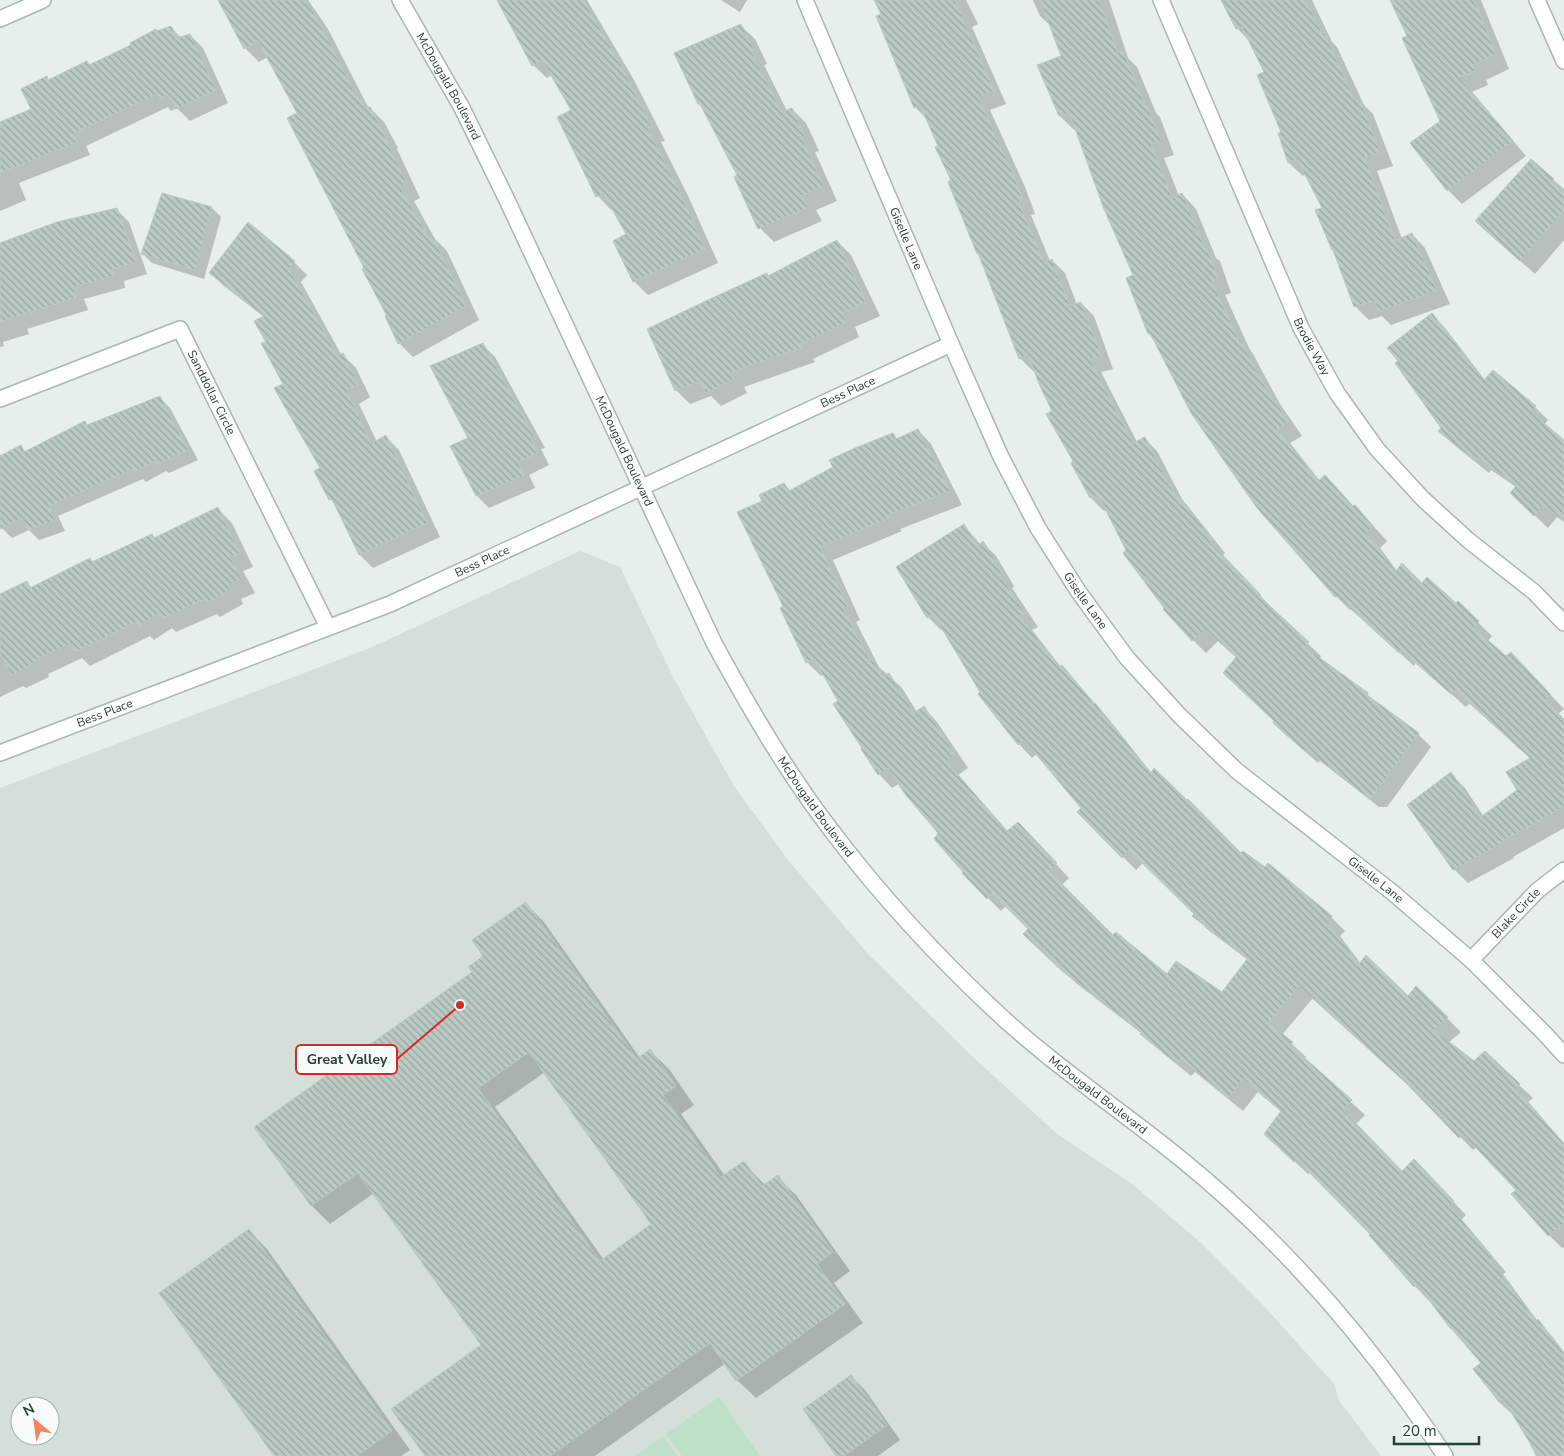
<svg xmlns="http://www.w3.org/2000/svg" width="1564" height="1456" font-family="'Nunito Sans',sans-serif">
  <defs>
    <pattern id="building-back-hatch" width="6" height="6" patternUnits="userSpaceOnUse" patternTransform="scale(1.25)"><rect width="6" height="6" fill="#bbcac4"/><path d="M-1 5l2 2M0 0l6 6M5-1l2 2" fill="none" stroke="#98a6a0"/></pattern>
  </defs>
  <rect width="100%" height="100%" fill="#e6efeb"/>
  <path fill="#d4dfda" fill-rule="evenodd" d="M580 551 620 567 674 679 734 786 788 860 868 954 972 1056 1056 1133 1131 1183 1200 1242 1264 1306 1335 1385 1338 1399 1381 1456H0V788L370 648ZM20 1406H50V1436H20Z"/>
  <path fill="#bfe0c8" d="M719 1397 760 1456H682L666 1434Z
    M663 1436 677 1456H635Z"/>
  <path fill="#0003" fill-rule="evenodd" d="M220 0H308L328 29 367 105 384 122 398 148 397 149 420 198 414 201 435 239 447 251 479 320 413 357 399 343 299 114 268 57 259 62 245 48Z
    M508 0H587L634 80 665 141 661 142 689 198 718 263 648 295 634 281 627 235 613 209 611 210 598 196 572 111 552 75 547 78 533 65Z
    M721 0H747L740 12Z
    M875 0H966L978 24 972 27 1006 104 990 110 1025 187 1035 214 1031 215 1050 261 1052 260 1065 273 1077 305 1081 303 1094 316 1113 369 1101 372 1137 442 1144 438 1157 451 1182 499 1225 553 1222 556 1273 609 1272 610 1321 656 1319 659 1418 734 1431 747 1387 807H1379L1320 761 1318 763 1287 736 1274 723 1275 722 1237 658 1218 641 1206 653 1193 640 1165 609 1166 608 1128 551 1106 510 1104 511 1091 498 1035 370 1033 371 1020 358 981 257 978 253 949 183 953 181 940 147 928 120 915 107 883 14Z
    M1033 0H1109L1128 58 1137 67 1156 113 1160 117 1174 155 1164 158 1179 196 1182 194 1196 209 1216 258 1220 261 1231 293 1225 295 1250 350 1253 354 1280 404 1302 436 1290 443 1320 481 1354 507 1355 506 1387 541 1380 548 1397 571 1456 605 1458 603 1492 636 1488 641 1506 657 1525 668 1564 709 1558 714 1564 721V828L1513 857 1514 858 1468 883 1454 869 1451 774 1465 788 1484 817 1519 791 1532 759 1470 703 1466 707 1416 663 1414 666 1352 609 1350 610 1336 596 1154 339 1149 334 1128 279 1135 276 1076 129 1074 130 1060 116 1062 56 1052 27 1040 16Z
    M1224 0H1312L1332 42 1337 47 1364 105 1373 114 1393 166 1377 171 1402 239 1412 234 1425 248 1450 304 1391 325 1382 316 1369 320 1355 306 1335 252 1333 250 1324 208 1306 174 1303 176 1289 163 1279 133 1282 132 1266 72 1250 42 1237 28Z
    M1391 0H1481L1509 69 1486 80 1488 85 1472 92 1526 156 1462 204 1448 190 1441 122 1409 37Z
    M740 25 755 39 767 64 764 65 787 111 792 109 806 123 819 151 815 152 837 201 816 210 822 221 774 242 760 228 739 176 704 109 699 104Z
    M171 27 181 38 190 35 203 48 228 103 190 121 177 108 171 111 168 107 86 146 90 155 19 183 26 200 0 211V124L33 110 46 78 49 81 87 63 90 66Z
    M1531 161 1564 189V240L1535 274 1476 221Z
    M212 208 221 217 204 279 152 263 143 254Z
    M117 210 129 222 147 274 124 281 125 288 84 299 88 310 27 329 29 334 3 342 4 346 0 347V244Z
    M837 241 851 255 880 316 855 327 859 337 813 359 815 362 744 387 747 393 721 406 711 396 690 404 676 390 769 277Z
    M294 262 307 275 301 282 342 356 343 355 356 368 370 397 359 404 377 442 386 437 399 450 440 537 373 568 360 555 337 506 330 499 321 469 268 342 264 317 224 286 211 273Z
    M1432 315 1445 328 1485 380 1535 407 1548 420 1544 425 1564 441V522L1557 517 1548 528 1525 506 1516 487 1491 470 1489 473 1453 444 1440 431 1443 428Z
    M483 345 495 357 545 448 541 449 549 465 529 475 535 488 489 508 477 496 452 447 470 439Z
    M159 397 170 408 198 460 169 473 166 471 146 482 143 479 58 516 65 531 39 540 29 530 12 538 0 526V457L21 447 26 452Z
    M918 430 931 444 962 505 900 529 902 531 833 560 860 620 856 622 879 667 902 688 917 712 924 708 937 722 968 768 958 775 1008 832 1031 837 1069 878 1062 885 1113 937 1167 976 1222 994 1248 960 1207 929 1194 916 1195 914 1143 863 1136 870 1079 812 1082 809 1037 754 1032 758 1019 744 982 693 944 629 941 630 928 617 964 526 981 545 983 543 996 556 1014 586 1012 588 1038 627 1032 630 1061 667 1075 681 1108 718 1152 774 1241 855 1265 869 1268 865 1331 917 1345 931 1340 936 1361 964 1408 998 1416 988 1461 1032 1448 1043 1474 1062 1485 1053 1533 1098 1528 1102 1564 1143V1247L1562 1248 1549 1235 1518 1190 1477 1147 1473 1150 1417 1092 1313 998 1282 1035 1306 1057 1304 1059 1365 1115 1355 1125 1402 1173 1428 1175 1466 1215 1461 1220 1506 1272 1503 1274 1539 1323 1551 1335 1564 1352V1456H1536L1530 1444 1531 1443 1513 1415 1499 1402 1483 1363 1430 1299 1428 1300 1415 1286 1371 1235 1372 1233 1310 1172 1308 1174 1279 1147 1282 1112 1258 1092 1243 1111 1195 1072 1191 1076 1156 1047 1145 1036 1077 984 1039 948 1030 929 1006 906 1001 911 988 898 939 833 900 783 892 788 879 774 824 674 821 676 807 662 785 607 763 501 784 484 791 491 893 434 898 440Z
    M218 509 232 523 253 567 243 571 255 593 241 599 243 604 220 617 217 614 176 632 172 628 154 640 150 636 90 666 82 658 48 674 49 677 26 688 23 686 0 697V596L27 583 32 588 90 560 93 563 152 536 155 539Z
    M526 904 544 922 640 1058 650 1051 669 1069 694 1105 681 1114 725 1176 744 1163 765 1185 777 1177 796 1195 850 1271 834 1283 863 1323 756 1398 737 1380 726 1363 595 1456H427L483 1345 374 1193 330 1224 312 1206 256 1127 474 972ZM545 1072 653 1225 604 1260 495 1107Z
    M249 1230 267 1249 410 1450 401 1456H276Z
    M851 1376 865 1390 900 1440 878 1456H837Z"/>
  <path fill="url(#building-back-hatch)" stroke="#b8c9c2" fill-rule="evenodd" d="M218 0H305L314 13 357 97 360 96 365 108 370 107 385 134 384 135 407 183 400 187 429 238 433 236 466 306 398 344 385 316H387L362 269 364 268 287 118 297 113 258 41 244 49Z
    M497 0H583L621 65 652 127 648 129 676 183 705 249 633 282 613 241 626 234 603 193 596 197 557 117 571 110 542 60 532 66Z
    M874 0H955L994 91 978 97 1013 173 1023 201 1019 202 1044 263 1052 259 1070 306 1081 302 1102 356 1090 359 1133 443 1145 437 1169 485 1213 540 1210 542 1261 595 1260 597 1309 642 1305 647 1368 693 1367 695 1419 733 1370 799 1306 749 1305 751 1273 723 1274 721 1223 673 1236 657 1205 629 1192 641 1163 609 1164 608 1123 553 1126 550 1098 495 1090 498 1071 463 1073 461 1046 414 1052 411 1040 386 1028 355 1019 359 978 253 977 254 948 182 951 180 935 147 938 146 920 105 914 108 876 16 881 14Z
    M1040 0H1099L1118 53 1123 51 1144 103 1146 102 1161 141 1151 144 1172 198 1182 193 1204 246 1206 245 1218 278 1212 281 1238 339 1240 338 1266 388 1289 422 1277 429 1318 481 1325 475 1353 506 1355 505 1373 526 1366 533 1396 571 1402 563 1422 583 1427 577 1456 603 1458 601 1479 621 1474 628 1506 656 1511 652 1551 695 1545 700 1564 719V807L1500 842 1501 844 1453 870 1407 805 1451 772 1481 817 1517 790 1506 772 1530 758 1455 690 1451 694 1401 650 1399 653 1337 596 1335 597 1257 508 1191 413 1150 333 1148 334 1126 278 1133 275 1104 209 1069 112 1059 116 1037 65 1061 56Z
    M1221 0H1306L1322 33 1324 32 1355 101 1360 99 1380 152 1365 158 1395 241 1412 233 1437 291 1377 312 1375 301 1354 307 1333 250H1332L1315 210 1322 208 1297 159 1288 163 1278 133 1281 132 1257 75 1264 72 1242 27 1236 29Z
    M1390 0H1474L1496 54 1473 65 1475 71 1459 77 1513 141 1447 191 1410 143 1440 121 1402 38 1407 36Z
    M741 24 754 49 751 51 782 112 792 108 805 136 802 138 824 186 802 196 809 207 758 229 734 177 737 175 700 104H698L674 53Z
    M171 26 177 38 190 34 216 90 176 109 168 95 158 99 155 95 74 133 78 142 0 173V122L31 109 21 89 47 76 48 80 87 61 89 65 131 45 130 43 156 29 157 31Z
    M1531 159 1554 179 1551 181 1564 193V210L1520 261 1475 221Z
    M162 193 212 207 195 270 141 254Z
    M117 208 136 262 112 269 114 276 73 287 77 297 0 322V243L57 222Z
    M248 222 295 261 289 268 337 356 343 353 358 384 347 390 371 444 386 435 427 523 359 555 332 499 329 500 314 471 320 468 274 388 283 384 261 343 266 342 254 321 264 316 209 273Z
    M837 240 866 302 842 313 846 323 800 344 802 348 731 372 734 379 706 393 700 381 675 391 647 329 708 300 767 273 768 276Z
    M1432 313 1484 380 1493 370 1536 406 1531 412 1564 440V520L1543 505 1534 516 1510 493 1517 485 1477 458 1475 461 1438 431 1441 428 1395 363 1398 361 1387 348Z
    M483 343 534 436 530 437 538 453 518 462 524 476 476 496 450 446 468 438 430 366Z
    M160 396 188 450 158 464 157 460 134 472 133 469 49 506 55 520 28 530 22 518 0 529V456L21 445 24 452 85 421 87 425Z
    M918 429 950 491 888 515 889 518 820 547 848 607 843 608 870 661 873 659 883 677 889 673 914 713 924 706 955 754 946 761 1007 831 1018 822 1057 863 1049 871 1113 935 1116 932 1167 974 1176 961 1222 992 1248 958 1192 916 1194 914 1129 850 1122 858 1077 812 1081 808 1024 740 1018 745 978 694 980 692 933 614 927 618 896 567 964 524 978 546 983 541 1002 572 999 574 1025 613 1020 616 1059 667 1062 665 1094 704 1095 703 1151 773 1154 768 1187 800 1188 799 1241 853 1243 851 1265 867 1268 863 1332 916 1328 922 1359 964 1366 955 1408 996 1416 986 1448 1017 1434 1030 1474 1061 1485 1051 1520 1084 1516 1088 1564 1144V1223L1548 1236 1511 1194 1516 1190 1463 1134 1459 1138 1406 1083 1299 986 1268 1023 1293 1042 1290 1045 1352 1100 1343 1110 1402 1171 1414 1159 1454 1201 1449 1205 1493 1257 1490 1260 1536 1321 1538 1319 1564 1354V1456H1538L1503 1399 1499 1402 1473 1369 1481 1363 1451 1328H1450L1417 1284 1414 1287 1369 1235 1370 1234 1296 1159 1294 1162 1264 1134 1281 1111 1243 1079 1228 1098 1181 1059 1177 1064 1140 1034 1142 1032 1062 971 1023 934 1028 929 992 893 987 899 962 873 963 872 934 839 938 833 905 794 888 768 878 775 861 749 862 748 833 704 838 701 814 659 806 663 780 608 783 606 737 512 762 501 759 495 784 483 789 491 833 467 829 460 855 448 893 433 896 439Z
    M218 507 240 553 230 557 242 579 228 585 230 590 205 604 203 600 161 619 158 614 139 626 136 622 75 652 71 643 35 660V663L11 675 0 653V594L27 581 30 588 90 558 92 562 152 534 154 538Z
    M526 902 637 1059 650 1049 676 1086 663 1095 721 1177 744 1161 762 1186 778 1175 833 1252 817 1264 845 1304 736 1381 710 1343 550 1456H425L391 1409 481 1345 358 1173 311 1206 254 1127 472 972 468 967 483 956 472 940ZM529 1052 651 1224 600 1261 478 1088Z
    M249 1229 392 1431 357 1456H274L159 1293Z
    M851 1375 887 1425 844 1456H836L803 1409Z"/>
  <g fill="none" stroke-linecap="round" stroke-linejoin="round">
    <defs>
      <g id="minor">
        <path id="s1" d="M400 0 462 108 506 198 714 643C751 711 790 778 838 839 884 899 936 955 991 1007 1050 1063 1118 1108 1181 1159 1267 1229 1343 1312 1407 1401 1420 1419 1433 1437 1445 1456"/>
        <path id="s2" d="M805 0 951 344 1001 457 1038 528 1078 591 1127 658 1180 716 1237 771 1392 892 1471 960 1546 1035 1564 1055"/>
        <path id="s3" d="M1161 0 1301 328 1337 393 1377 449 1423 499 1468 540 1534 592 1564 623"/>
        <path d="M1537 0 1564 61"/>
        <path id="s4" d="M0 399 180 329 328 627"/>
        <path id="s5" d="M0 753 390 604 951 344"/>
        <path id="s6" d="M1471 960 1537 891 1564 870"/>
      </g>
      <path id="tertiary" d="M0 19 43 0"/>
    </defs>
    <use href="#minor" stroke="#a8b8b2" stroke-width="18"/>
    <use href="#tertiary" stroke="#a8b8b2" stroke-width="18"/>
    <use href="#minor" stroke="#fff" stroke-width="15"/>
    <use href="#tertiary" stroke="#fff" stroke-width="15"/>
  </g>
  <g text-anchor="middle" stroke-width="4.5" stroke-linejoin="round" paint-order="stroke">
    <g font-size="12" fill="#24423a" stroke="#f7fbf9">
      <text dy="4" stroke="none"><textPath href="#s1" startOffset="99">McDougald Boulevard</textPath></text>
      <text dy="4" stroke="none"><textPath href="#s2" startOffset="259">Giselle Lane</textPath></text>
      <text dy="4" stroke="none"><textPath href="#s3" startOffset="378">Brodie Way</textPath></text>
      <text dy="4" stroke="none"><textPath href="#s5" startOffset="922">Bess Place</textPath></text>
      <text dy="4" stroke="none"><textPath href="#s4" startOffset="264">Sanddollar Circle</textPath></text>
      <text dy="4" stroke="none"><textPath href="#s1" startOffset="504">McDougald Boulevard</textPath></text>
      <text dy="4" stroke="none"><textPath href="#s5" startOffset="519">Bess Place</textPath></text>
      <text dy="4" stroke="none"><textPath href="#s2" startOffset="664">Giselle Lane</textPath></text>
      <text dy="4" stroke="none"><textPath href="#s5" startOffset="112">Bess Place</textPath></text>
      <text dy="4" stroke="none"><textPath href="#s1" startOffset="909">McDougald Boulevard</textPath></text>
      <text dy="4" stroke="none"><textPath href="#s2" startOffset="1069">Giselle Lane</textPath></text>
      <text dy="4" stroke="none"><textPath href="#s6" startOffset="65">Blake Circle</textPath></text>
      <text dy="4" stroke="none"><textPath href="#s1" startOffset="1314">McDougald Boulevard</textPath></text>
    </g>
  </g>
  <path fill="none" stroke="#d62828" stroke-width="2" d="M460 1005L397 1059"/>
  <circle fill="#d62828" stroke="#f7fbf9" stroke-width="2" cx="460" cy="1005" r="5"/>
  <rect fill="#f7fbf9" stroke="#d62828" stroke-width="2" x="296" y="1045" width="101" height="29" rx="5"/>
  <g font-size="14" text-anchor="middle" font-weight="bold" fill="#24423a">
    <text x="347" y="1064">Great Valley</text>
  </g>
  <g transform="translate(35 1421) rotate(331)"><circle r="24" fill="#f7fbf9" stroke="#a3b1ad"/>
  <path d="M0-4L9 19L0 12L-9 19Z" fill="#f4845f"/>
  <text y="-8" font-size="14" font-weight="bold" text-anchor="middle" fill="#24423a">N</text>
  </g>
  <path d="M1394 1436v8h85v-8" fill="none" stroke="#24423a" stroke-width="2.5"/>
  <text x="1402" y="1436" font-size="15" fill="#24423a" stroke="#f7fbf9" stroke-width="4" paint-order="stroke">20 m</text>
</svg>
